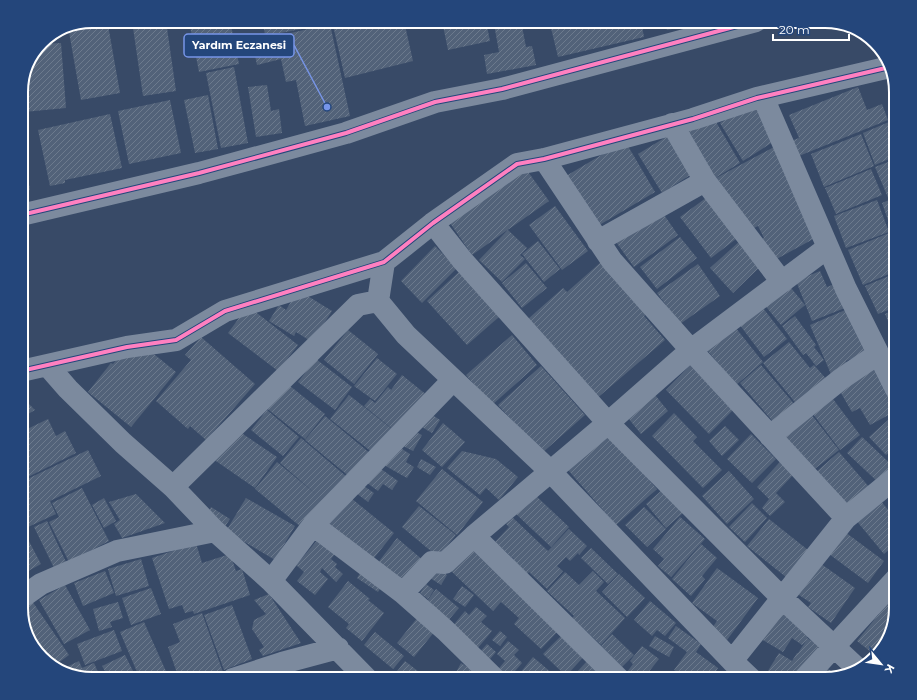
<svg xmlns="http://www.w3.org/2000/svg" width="917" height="700" font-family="Montserrat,sans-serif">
  <defs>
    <pattern id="building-hatch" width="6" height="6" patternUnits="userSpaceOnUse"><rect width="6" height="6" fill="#526279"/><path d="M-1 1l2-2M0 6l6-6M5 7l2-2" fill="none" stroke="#6c7a8d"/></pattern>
  </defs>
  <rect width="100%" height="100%" fill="#384a67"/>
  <path fill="url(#building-hatch)" d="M132 21H166L176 91 143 96Z
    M189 21H230L239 64 199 72Z
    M263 21H311L312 27 265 36Z
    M332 21H404L413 61 345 78Z
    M442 21H486L490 41 448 50Z
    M508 21H521L526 47 532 46 536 65 487 74 484 55 499 52 494 24Z
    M546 21H641L644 37 558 57 551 28H548Z
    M665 21H706V22L667 30Z
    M330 24 350 116 305 126 296 80 286 82 281 59 257 65 252 42Z
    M108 25 120 93 81 100 69 32Z
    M61 43 66 108 24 112 22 85 28 61 41 44Z
    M234 67 248 143 221 148 206 73Z
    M267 85 271 111 279 109 282 133 256 137 248 87Z
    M858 87 867 110 882 104 888 120 794 158 788 142 799 138 789 115Z
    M208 95 218 149 195 153 184 100Z
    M170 100 181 153 129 164 118 111Z
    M754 103 776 140 743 161 720 123Z
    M110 114 122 168 65 180V183L50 186 38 130Z
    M712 115 740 163 710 181 681 133Z
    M896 119V156L875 165 863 133Z
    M671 134 695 172 662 193 638 154Z
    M861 134 874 166 824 187 811 154Z
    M21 139 30 190 21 192Z
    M625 141 655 192 596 227 566 176Z
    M774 147 817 237 773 261 761 240 764 238 758 226 748 231 716 178Z
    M896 159V224L890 226 882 203 889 200 875 167Z
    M526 169 549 201 472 255 450 223Z
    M871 169 882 195 836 214 825 188Z
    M710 195 740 236 711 258 680 217Z
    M877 200 889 232 846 248 834 216Z
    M555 206 588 251 562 270 529 225Z
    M660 209 678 235 634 267 616 242Z
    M896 228V244L890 230Z
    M508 230 527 248 519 256 520 255 525 259 502 282 479 260Z
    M889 233 896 249V271L863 285 848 250Z
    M680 237 697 258 657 289 640 267Z
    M741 240 763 264 733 293 710 268Z
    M538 241 560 269 544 282 522 254Z
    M435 246 457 268 422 303 401 281Z
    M601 262 646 314 644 316 665 340 596 399 528 319 563 288 567 292Z
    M526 263 547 288 522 308 502 283Z
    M698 264 720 296 680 324 657 293Z
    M460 271 500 316 467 345 427 301Z
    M820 271 827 287 840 282 850 306 812 321 796 281Z
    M896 273V307L878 314 865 286Z
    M787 283 805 305 781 325 763 303Z
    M298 290 332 311 312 342 296 332 294 336 269 321 279 305 286 310Z
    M759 303 787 339 764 357 736 320Z
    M248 306 298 345 278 371 228 333Z
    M850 308 869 352 846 361 850 371 833 379 810 325Z
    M896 309V325L891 328 885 314Z
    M795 316 816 345 814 347 824 360 816 366 806 353 803 355 782 326Z
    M896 326V344L889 330Z
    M735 327 763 362 736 385 707 350Z
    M348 330 378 354 354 384 324 360Z
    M512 335 537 365 492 405 466 375Z
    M201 337 255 384 206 440 190 426 188 429 156 401 191 360 185 355Z
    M789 342 810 368 814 365 828 381 798 406 763 363Z
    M149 350 176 372 131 427 88 392 111 363 113 364 123 352Z
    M377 358 397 374 375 401 354 386Z
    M316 359 352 387 335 410 298 382Z
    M695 361 738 405 709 434 666 390Z
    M875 361 896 399V411L870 425 860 408 852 412 838 388Z
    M761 365 796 406 775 424 740 383Z
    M541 366 585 415 542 453 498 405Z
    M402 375 428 396 395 431 364 406 370 399 375 403 388 387 391 390Z
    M285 382 325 414 305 439 265 407Z
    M651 390 668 411 641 434 624 413Z
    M349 395 392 429 373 453 330 419Z
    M21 396 35 410 21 418Z
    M833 399 860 435 840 450 813 414Z
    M267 410 299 437 283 456 251 430Z
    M428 412 440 420 432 433 420 426Z
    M674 413 697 437 693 441 722 470 703 488 652 436Z
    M896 413V447L886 455 869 437Z
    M811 414 839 450 811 472 783 436Z
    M325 416 371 454 351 478 305 440Z
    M48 419 56 436 65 431 76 453 28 477 21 463V461L28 458 21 444V432Z
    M443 423 465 442 442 467 422 450Z
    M725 426 739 440 722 456 709 441Z
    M234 428 277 457 255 488 213 459Z
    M407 428 422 435 413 451 399 444Z
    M609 434 657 489 616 525 568 470Z
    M751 434 776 459 752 483 727 459Z
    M862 437 896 469 881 485 847 453Z
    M301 438 347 477 301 527 255 489 277 462 317 495 280 463Z
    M394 444 410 454 406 462 414 467 407 478 382 464Z
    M88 450 101 476 50 501 56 514 26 528 21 518V482Z
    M462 451 496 459 518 477 499 500 486 488 480 495 447 468Z
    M839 452 870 488 844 510 816 472Z
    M421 459 436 467 430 475 417 467Z
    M780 462 793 475 776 493 785 502 770 516 762 508 769 499 757 487Z
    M374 464 398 481 392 490 383 484 378 491 363 480Z
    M442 469 483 502 457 535 416 501Z
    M729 471 754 499 727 524 702 496Z
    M361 484 374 493 368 502 356 493Z
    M82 488 109 541 69 562 49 522 59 517 52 503Z
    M662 490 683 513 666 528 646 504Z
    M136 494 165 523 122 538 114 524 120 520 109 502Z
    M346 494 394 533 370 563 320 526Z
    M534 494 569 527 551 547 516 514Z
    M104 498 116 521 104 528 92 505Z
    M246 498 295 526 275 560 226 531Z
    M879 499 896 519V544L884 554 855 519Z
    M752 503 767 518 745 542 729 527Z
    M419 506 456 535 438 557 402 527Z
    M211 507 230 519 224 528 206 517Z
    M644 507 666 529 647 547 625 525Z
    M512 517 548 551 569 529 587 546 579 555 578 553 570 561 566 557 557 566 563 571 547 589 529 572 527 575 512 562 514 559 495 542 509 527 506 524Z
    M680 517 705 539 671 577 658 566 664 559 653 549Z
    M769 519 813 554 791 581 747 546Z
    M47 521 66 562 54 568 34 527Z
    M21 526 41 564 21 575Z
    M845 532 884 561 868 583 829 554Z
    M321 536 338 550 331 559 337 564 335 567 343 574 336 582 322 568 320 572 328 579 315 595 297 581 304 572 296 565Z
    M397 538 424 561 404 586 377 564Z
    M196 543 202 563 230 554 236 571 242 569 250 595 194 614 193 611 185 613 182 605 169 609 152 558Z
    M701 544 717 558 702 576 705 579 691 596 672 579Z
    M476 545 562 627 541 649 514 624 519 618 501 602 493 611 451 571Z
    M591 548 618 574 608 584 581 558Z
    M141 559 149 586 116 596 108 569Z
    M817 561 855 588 831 623 808 607 811 603 796 593Z
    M433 566 447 575 441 585 427 576Z
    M364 567 385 581 378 592 357 578Z
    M717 568 758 598 727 640 712 628 717 621 692 603Z
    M105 571 114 593 83 606 74 583Z
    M593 571 604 582 596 591 625 618 601 645 572 618 574 616 547 591 565 572 579 585Z
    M619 574 645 598 627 617 602 592Z
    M348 581 370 599 368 600 384 613 362 641 346 628 349 624 328 607Z
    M426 584 434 590 428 599 420 593Z
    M65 585 90 630 64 644 39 600Z
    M462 586 474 595 465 607 453 599Z
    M151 588 161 614 131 625 122 598Z
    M436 589 459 608 446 623 424 605Z
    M269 594 301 643 263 656 259 650 264 647 252 629 254 620 266 614 254 600Z
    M887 598 896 606V608L893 618 889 622 891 623 881 651 876 656 857 641 879 614 875 611Z
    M32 601 69 655 54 666 49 664 28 639 21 609Z
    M650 601 676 623 665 636 657 630 652 636 634 620Z
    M118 602 123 618 110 622 112 627 99 631 93 609Z
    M232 605 252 659 224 670 204 615Z
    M476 607 487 616 481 622 492 631 477 649 451 628 465 611 469 615Z
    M776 608 811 631 807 638 825 649 803 679H774L766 674 779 653 792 661 797 653H798L806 641 802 645 792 638 783 652 758 637Z
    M202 613 223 672 203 679H193L192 676 179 679 168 647 180 642 173 624Z
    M418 617 435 631 414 657 397 643Z
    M144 622 169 678 166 679H140L120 632Z
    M676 626 701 644 696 652 718 668 711 679H693L691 678 688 679 674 670 687 652 668 638Z
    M114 630 122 651 85 665 77 644Z
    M567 630 589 651 566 676 543 654Z
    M500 631 507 637 500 646 492 640Z
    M375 632 404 656 393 669 364 645Z
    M612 634 634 655 622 667 601 646Z
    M655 636 674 647 669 657 649 646Z
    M508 641 519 650 514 655 522 663 508 679H505L496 672 505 661 497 654Z
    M487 644 496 652 485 665 475 657Z
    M642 646 659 659 647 674 653 679H628L624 676 633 664 630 661Z
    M125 655 137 679H102L101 675 106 673 102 666Z
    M592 656 616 679H580L575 674Z
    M533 657 559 679H515Z
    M79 661 82 668 94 663 101 679H92L62 669Z
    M405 661 428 679H391Z
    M461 663 472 670 467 679H455L453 678Z
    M826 668 840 676 825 679 821 678Z
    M722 672 732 679H717Z
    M473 674 479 679H469Z
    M672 674 679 679H668Z"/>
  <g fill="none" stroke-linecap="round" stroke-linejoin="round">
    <path stroke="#7c8a9e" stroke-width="22" d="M763 97 846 289 896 389
      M672 124 705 181 782 282
      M544 159 612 261 691 350 846 518
      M21 215 199 173 346 133 435 102 502 89 756 21
      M433 223 463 261 608 423 782 598 859 670
      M598 241 705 181
      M384 262 378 301 406 335 550 471 732 661 751 679
      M47 365 68 389 123 443 173 487 215 531 271 581 367 679
      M21 371 127 347 176 340 225 311 384 262 433 223 517 164 544 159 693 119 757 98 890 67
      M770 436 841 379 878 354
      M173 487 358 305 378 301
      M313 525 403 593 445 630 495 679
      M474 536 619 679
      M271 581 313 525 453 380
      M403 593 432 562 445 563 474 536 608 423 691 350 827 248
      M21 598 41 584 117 551 215 531
      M732 661 846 518 896 477
      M233 679 282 663 338 648
      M804 679 896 579"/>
    <defs>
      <path id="cycleway" d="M21 215 199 173 346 133 435 102 502 89 756 21
        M21 371 127 347 176 340 225 311 384 262 433 223 517 164 544 159 693 119 757 98 890 67"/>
    </defs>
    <use href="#cycleway" stroke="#24467b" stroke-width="6"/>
    <use href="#cycleway" stroke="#ff80c0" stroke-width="4"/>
  </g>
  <path d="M0 0H917V700H0ZM92 28H825A64 64 0 0 1 889 92V608A64 64 0 0 1 825 672H92A64 64 0 0 1 28 608V92A64 64 0 0 1 92 28Z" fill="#24467b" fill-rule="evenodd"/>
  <path fill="none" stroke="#fff" stroke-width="2" d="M92 28H825A64 64 0 0 1 889 92V608A64 64 0 0 1 825 672H92A64 64 0 0 1 28 608V92A64 64 0 0 1 92 28Z"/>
  <path fill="none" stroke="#7795e8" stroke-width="1.5" d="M327 107L294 45"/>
  <circle fill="#7795e8" stroke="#24467b" stroke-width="1.5" cx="327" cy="107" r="4"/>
  <rect fill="#24467b" stroke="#7795e8" stroke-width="1.5" x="184" y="34" width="110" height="23" rx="4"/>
  <g font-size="11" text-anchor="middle" font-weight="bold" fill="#fff">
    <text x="239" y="49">Yardım Eczanesi</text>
  </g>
  <g transform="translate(881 664) rotate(119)" stroke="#24467b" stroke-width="3" paint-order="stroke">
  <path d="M0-3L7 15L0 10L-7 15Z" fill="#ffffff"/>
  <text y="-6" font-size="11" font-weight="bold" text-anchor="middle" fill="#ffffff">K</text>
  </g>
  <path d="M773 34v6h76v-6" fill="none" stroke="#ffffff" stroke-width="2"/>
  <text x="779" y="34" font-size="12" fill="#ffffff" stroke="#24467b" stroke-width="3" paint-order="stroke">20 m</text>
</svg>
